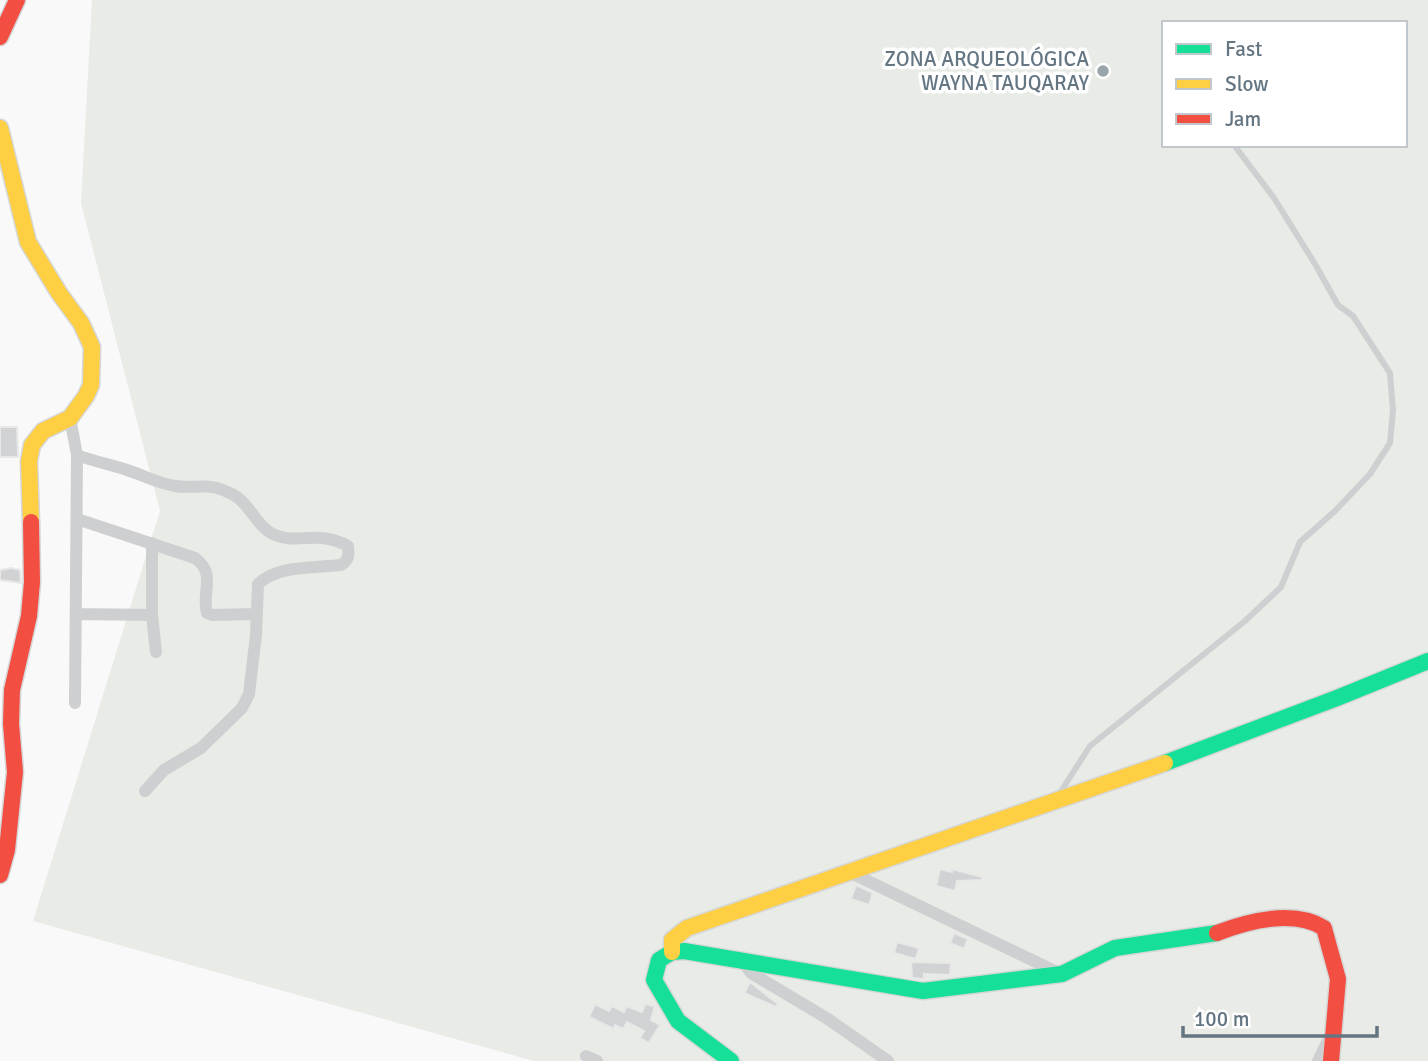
<svg xmlns="http://www.w3.org/2000/svg" width="1428" height="1061" font-family="Signika,sans-serif">
  <rect width="100%" height="100%" fill="#f9f9f9"/>
  <path fill="#e8ebe6" fill-rule="evenodd" d="M92 0H1428V1061H534L33 921 160 511 81 203ZM1164 23H1405V145H1164Z"/>
  <path fill="#d0d2d3" stroke="#e8e8e8" stroke-width="2" d="M0 427H17L18 457H0Z
    M11 568 20 570 21 583 0 580V570Z
    M940 869 952 872V869L982 877V880L957 881 955 891 936 886Z
    M856 885 873 893 869 905 851 899Z
    M954 933 968 939 964 949 950 943Z
    M897 942 919 948 916 959 894 953Z
    M911 962 951 963 950 975 924 974V979L912 978Z
    M750 982 778 1004 776 1007 744 993Z
    M595 1004 609 1011 612 1006 624 1012 626 1006 642 1012 645 1004 655 1006 651 1020 660 1025 649 1043 640 1038 644 1031 627 1022 623 1029 615 1025 614 1029 589 1017Z"/>
  <g fill="none" stroke-linecap="round" stroke-linejoin="round">
    <defs>
      <path id="fast" d="M1165 763 1337 698 1428 661
        M731 1061 678 1021 654 980 659 960 672 952 684 951 923 991 1062 974 1115 948 1217 933"/>
      <path id="slow" d="M0 128 28 242 59 293 81 323 92 347 91 385 86 396 70 418 43 431 32 445 29 461 31 522
        M672 952V940L687 928 1165 763"/>
      <path id="jam" d="M0 37 17 0
        M0 875 7 850 15 772 11 724 12 690 29 616 32 582 31 522
        M1217 933C1248 921 1294 909 1324 928L1338 979 1331 1061"/>
    </defs>
    <use href="#fast" stroke="#d5d6d7" stroke-width="19"/>
    <use href="#slow" stroke="#d5d6d7" stroke-width="19"/>
    <use href="#jam" stroke="#d5d6d7" stroke-width="19"/>
    <path stroke="#cecfd0" stroke-width="6" d="M1058 796 1090 746 1245 621 1281 587 1300 542 1335 511 1370 474 1390 443 1393 410 1390 373 1353 316 1338 305 1315 264 1274 198 1234 145"/>
    <path stroke="#cecfd0" stroke-width="12" d="M70 418 77 455 75 703
      M77 455C93 461 108 464 124 469 141 474 156 483 175 486 191 489 206 483 223 490 227 492 233 494 237 497 252 508 258 528 275 535 299 545 317 529 348 546 349 555 349 560 341 565 314 568 278 565 258 584L256 635 249 694 242 708 201 748 164 770 145 791
      M77 519 195 558C217 574 201 592 207 613L212 615 256 614
      M152 543V615L156 652
      M76 614 152 615
      M847 871 1061 974
      M742 961 751 973 828 1019 888 1061
      M586 1056 597 1061
      M1318 1061 1330 1036"/>
    <use href="#fast" stroke="#16e098" stroke-width="16"/>
    <use href="#slow" stroke="#ffcf43" stroke-width="16"/>
    <use href="#jam" stroke="#f24e42" stroke-width="16"/>
  </g>
  <circle fill="#99a4ac" stroke="#fff" stroke-width="2.5" cx="1103" cy="71" r="7"/>
  <g text-anchor="middle" stroke-width="7" stroke-linejoin="round" paint-order="stroke">
    <g font-size="21" fill="#657683" stroke="#fff" text-anchor="end">
      <text x="1089" y="66">ZONA ARQUEOLÓGICA<tspan x="1089" dy="24">WAYNA TAUQARAY</tspan></text>
    </g>
  </g>
  <rect x="1162" y="21" width="245" height="126" fill="#ffffff" stroke="#c1c8cd" stroke-width="2"/>
  <rect x="1176" y="44" width="35" height="10" fill="#16e098" stroke="#c1c8cd" stroke-width="2"/>
  <text x="1225" y="56" font-size="21" fill="#657683">Fast</text>
  <rect x="1176" y="79" width="35" height="10" fill="#ffcf43" stroke="#c1c8cd" stroke-width="2"/>
  <text x="1225" y="91" font-size="21" fill="#657683">Slow</text>
  <rect x="1176" y="114" width="35" height="10" fill="#f24e42" stroke="#c1c8cd" stroke-width="2"/>
  <text x="1225" y="126" font-size="21" fill="#657683">Jam</text>
  <path d="M1183 1026v10h194v-10" fill="none" stroke="#657683" stroke-width="3.5"/>
  <text x="1194" y="1026" font-size="21" fill="#657683" stroke="#ffffff" stroke-width="5" paint-order="stroke">100 m</text>
</svg>
